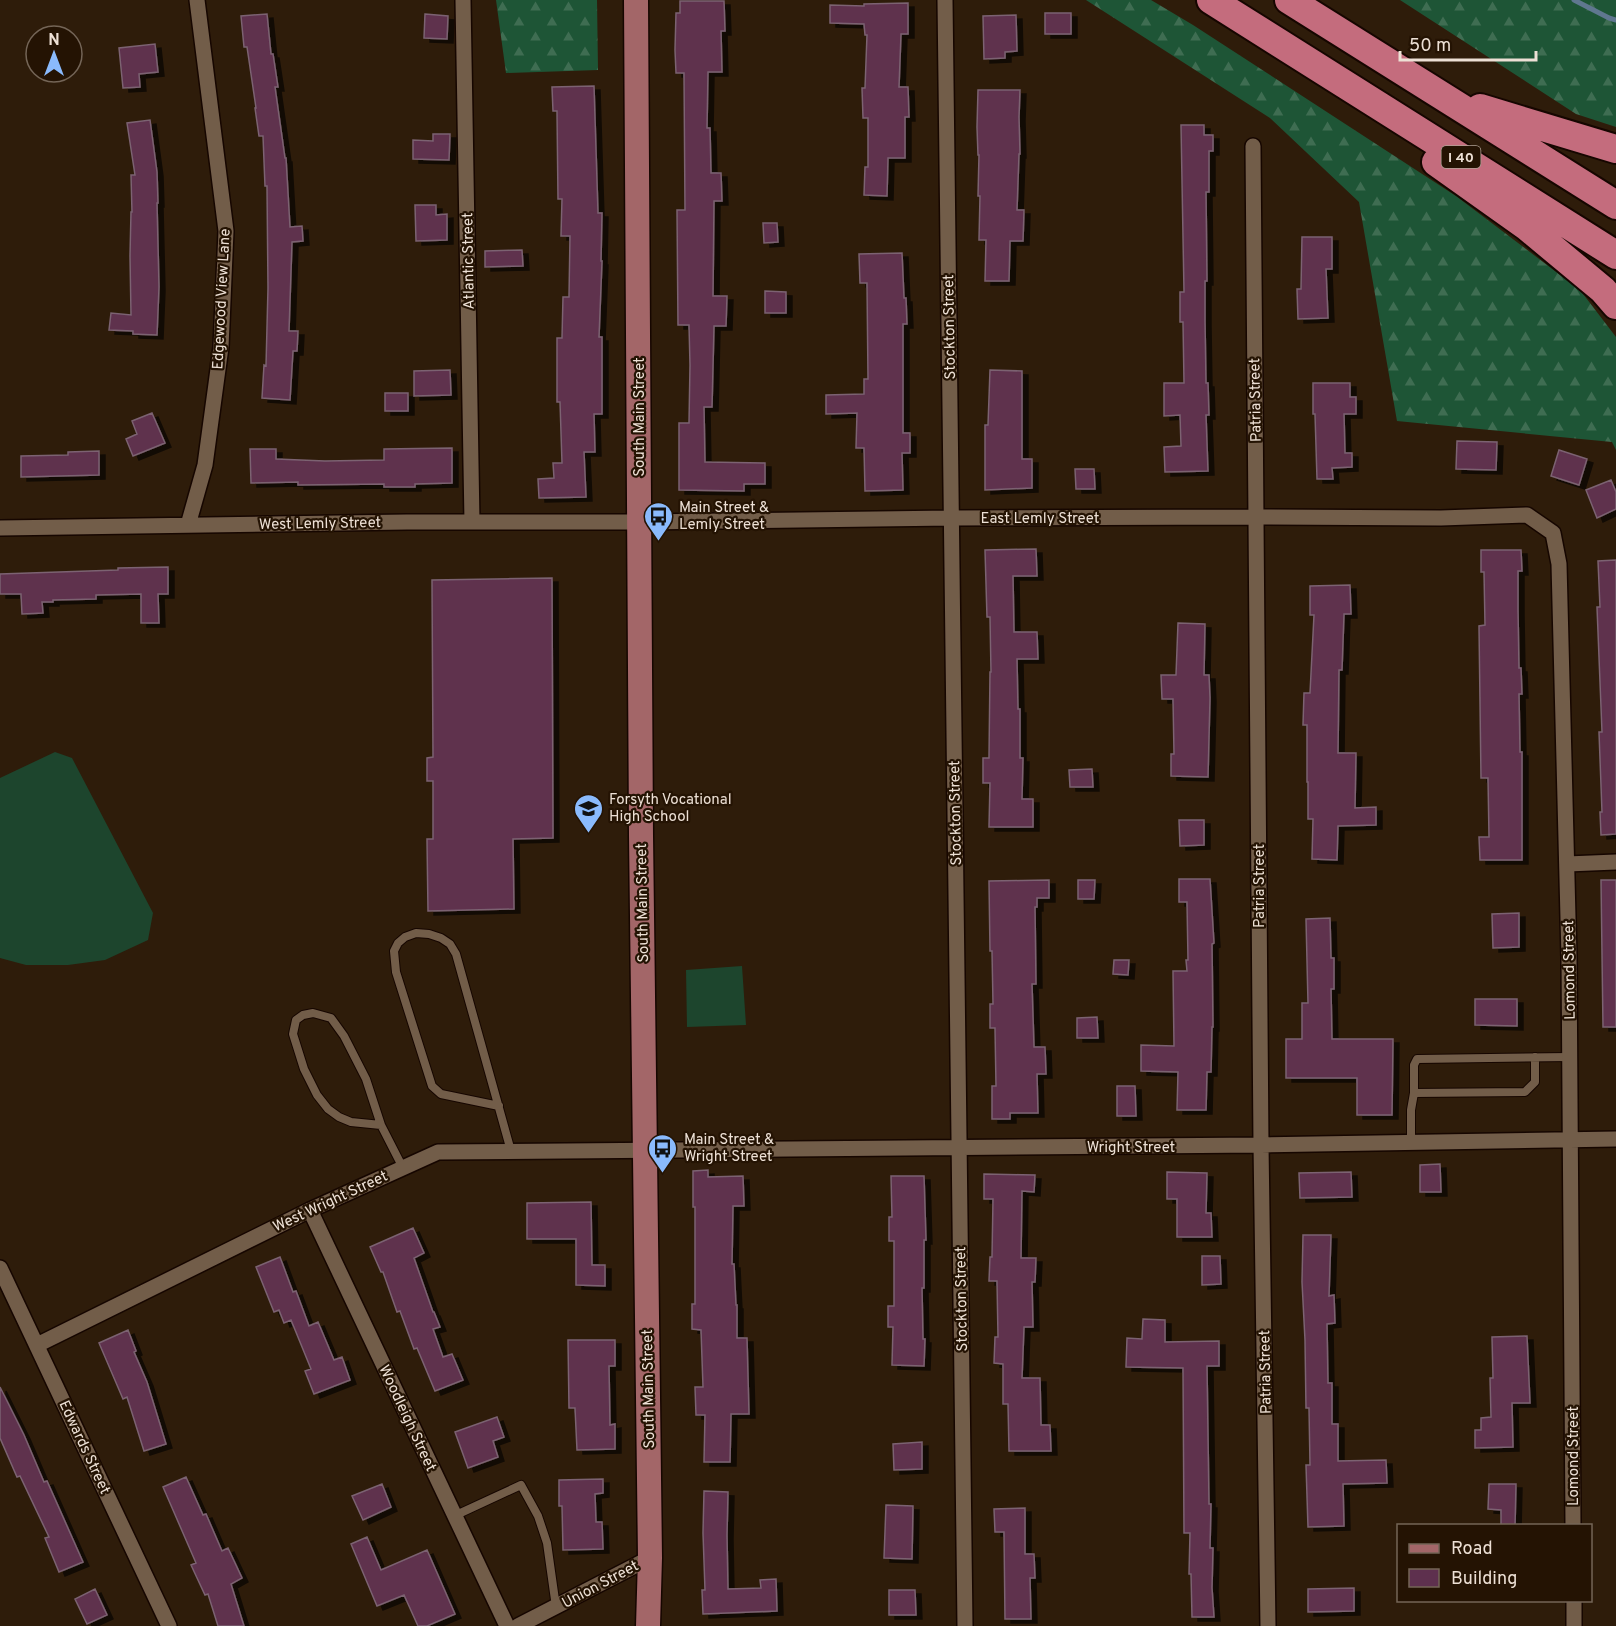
<svg xmlns="http://www.w3.org/2000/svg" width="1616" height="1626" font-family="Overpass,sans-serif">
  <defs>
    <pattern id="forest-firs" width="22" height="20" patternUnits="userSpaceOnUse" patternTransform="scale(1.5)"><rect width="22" height="20" fill="#1e5536"/><path d="M5 1l3.5 6h-7zM16 11l3.5 6h-7z" fill="#3f6d52"/></pattern>
    <filter id="shadow"><feDropShadow dx="6" dy="4" stdDeviation="0" flood-color="#0009"/></filter>
  </defs>
  <rect width="100%" height="100%" fill="#2e1c0a"/>
  <path fill="url(#forest-firs)" d="M496 0H597L598 70 506 73Z
    M1086 0H1151L1193 25 1456 196 1580 290 1616 337V450L1612 442 1397 421 1359 202 1270 118Z
    M1400 0H1616V127L1576 114Z"/>
  <path fill="#1d452d" d="M55 752 72 758 153 913 148 940 105 960 68 965H26L0 958V778Z
    M742 966 746 1025 687 1027 686 970Z"/>
  <g fill="none" stroke-linecap="round" stroke-linejoin="round">
    <path stroke="#5f778f" stroke-width="5" d="M1574 0 1609 18 1616 20"/>
  </g>
  <path fill="#5e304e" stroke="#7b6271" stroke-width="1.5" filter="url(#shadow)" d="M680 1H724L725 31H721L722 72H708L707 128H710L711 173H721L722 201H714L713 296H727L726 326H714L712 407H704L705 462 765 463V484H744V491L679 490V423H689L690 365 689 325H678L677 210H685L684 73H676L675 50 676 13H680Z
    M908 3V34H901L899 87H908L909 117H905V158H888L887 196 864 195 865 167H868V118H863L862 88H865L867 35H865L864 24 830 23V5L864 6V4Z
    M1045 13H1071V34H1045Z
    M267 14 271 54H273L278 87H275L285 158H286L290 227 302 226 303 241 292 242 289 331H298L297 351H293L290 400 262 398 264 365 266 366 268 288 267 186H265L263 136H259L255 108H256L247 47H244L241 16Z
    M425 14 448 16 447 39 424 38Z
    M1016 15 1017 51 1005 52V58L984 59 983 16Z
    M155 44 158 72 139 74 140 87 123 88 119 48Z
    M594 86 598 213H602L601 261H602L599 337H602V414H594L595 452H584L586 497 539 498 538 479 554 478 553 463H562L560 402H557V338H562L563 297H569L570 236H561L562 199H558L557 111H553L552 87Z
    M978 90H1020L1019 117 1020 154H1019L1017 210H1024L1023 241H1010L1009 281H985L986 240H979L980 196H978L979 155H978L977 127Z
    M150 120 157 172 158 203H157L159 287 157 335 133 334V331L109 330 111 313 131 315 130 256 131 212H132L131 175H135L127 123Z
    M1181 125H1204V135H1213V151H1209V192H1206L1207 281H1205V321L1206 383H1208L1209 415H1206L1208 471 1165 472 1164 447 1181 446 1180 415 1164 416V383H1184L1183 322H1180V292H1184Z
    M433 134H450L449 160 413 159V140L433 141Z
    M415 205H436V215L447 214V240L416 241Z
    M763 223H777L778 242 764 243Z
    M1302 237H1332V269H1326L1328 318 1298 319 1297 289H1301Z
    M522 250 523 266 485 267V251Z
    M902 253 904 298H906L907 324H903V433H910V453H902L903 490 865 491 864 448H856L857 413 826 414V395L864 394V379H868L867 283H860L859 254Z
    M765 291 786 292V313H765Z
    M450 370 451 395 414 396V371Z
    M990 370 1022 371V459H1032V488L985 490V425H988Z
    M1313 383H1350V397H1356V414H1344L1345 453H1352V467L1332 468 1333 479H1317L1315 414H1313Z
    M385 393H408V411H385Z
    M152 413 165 443 133 456 126 439 137 434 132 421Z
    M1457 441 1497 442 1496 470 1456 469Z
    M452 448V483L415 484V487H384V484L298 485V482L251 483 250 449H276V459L325 461 384 460V449Z
    M1559 450 1587 459 1579 485 1551 476Z
    M99 451V475L21 477V456L68 455V452Z
    M1075 469H1094L1095 489H1076Z
    M1611 480 1616 492V509L1597 518 1586 490Z
    M1036 549 1037 576H1013L1014 632H1037L1038 659H1017L1018 709H1020V758H1023L1022 799H1033V827H989L990 783H983V758H989L990 672H991L990 617H987L985 550Z
    M1481 550H1521L1522 571H1518V610L1519 668H1521L1522 694H1519L1520 752H1522V860H1480L1479 837H1489L1488 778H1481L1479 626 1485 625 1484 572H1481Z
    M1616 560V834L1601 835 1600 812H1602L1599 732H1602L1597 607H1600L1598 561Z
    M168 567V594H158L159 623H141V594L96 595V599L53 600V602H42L43 613 22 614 21 594H0V574L118 570V568Z
    M552 578 553 838 513 839 514 909 428 911 427 839H433V781H427V758L433 757 432 580Z
    M1350 585 1351 614H1344L1342 670H1339L1338 753H1356L1355 808 1376 807V825L1338 826 1337 860 1312 859 1313 819H1308V782H1307V725H1303L1304 693H1310L1314 615H1310V586Z
    M1178 623 1205 624 1204 675H1209L1210 698 1208 777 1171 776V754H1174L1173 699H1162L1161 675H1176Z
    M1092 769 1093 787H1070L1069 770Z
    M1179 820H1204V845L1180 846Z
    M1179 879H1210L1214 943 1212 944 1213 1027H1212L1211 1072H1207L1206 1110H1177L1178 1072 1141 1071V1045L1174 1046 1173 971H1187L1186 960H1188L1187 902H1179Z
    M1049 880V898H1037V907H1035L1036 984H1032L1034 1047H1045L1046 1074H1037L1038 1113H1010V1119H992V1086H996L995 1028H990V1004H993L992 951H990L989 881Z
    M1078 880H1095L1094 899H1078Z
    M1601 880H1616V1027H1603Z
    M1519 913V947L1493 948 1492 914Z
    M1330 918 1331 958H1334V989H1331L1332 1039H1393L1392 1115H1357V1078H1286V1039H1302V1003H1308L1306 919Z
    M1114 960H1129L1128 975 1113 974Z
    M1475 999H1517V1026L1475 1025Z
    M1097 1017 1098 1038H1077V1018Z
    M1117 1086H1135L1136 1116H1117Z
    M1440 1164 1441 1192H1420V1165Z
    M708 1170V1177L743 1176 744 1206H733L732 1264H734L736 1305H737V1338H747L749 1414H731L730 1462H704L705 1415H696L695 1387H703L701 1330 692 1329V1304H695V1207H693V1171Z
    M1167 1172 1207 1173 1206 1213H1211L1212 1237H1177V1199H1167Z
    M1351 1172 1352 1197 1300 1198 1299 1173Z
    M984 1174 1035 1175 1034 1192 1022 1191 1021 1258H1036L1035 1282H1032L1033 1327H1024L1022 1378H1040L1041 1425H1050L1051 1451H1009L1008 1404H1003V1364L994 1363 995 1337H998L997 1281H989L990 1257H992L993 1199H984Z
    M891 1176H924L926 1240H924V1288H922L923 1339H925L924 1366 892 1365 893 1327H888V1306H894V1241H889V1217H892Z
    M591 1202 592 1265H605V1286L576 1285V1239H527V1203Z
    M413 1228 424 1253 414 1258 433 1312H434L440 1327 433 1329 443 1357 452 1354 463 1380 435 1391 417 1348 414 1349 400 1311 397 1312 383 1272H381L370 1247Z
    M1303 1235H1331L1329 1296 1334 1295 1335 1323 1327 1324 1328 1383H1332V1424H1338V1461L1386 1460 1387 1483 1343 1484 1344 1526 1308 1527 1306 1465H1310L1309 1408H1306L1305 1340 1302 1282Z
    M1202 1256H1220L1221 1284 1202 1285Z
    M280 1257 293 1292 296 1291 309 1326 318 1322 334 1360 342 1357 350 1380 314 1394 305 1371 311 1369 291 1320 284 1323 279 1310 274 1312 256 1267Z
    M1143 1319 1165 1320V1342L1219 1341V1366H1207L1209 1504H1211L1210 1548H1213L1212 1588 1214 1617H1192L1191 1574H1189L1190 1533H1184L1183 1368 1126 1367 1127 1338 1142 1339Z
    M128 1330 136 1351 134 1352 147 1382 166 1444 144 1451 127 1397 123 1399 99 1343Z
    M1527 1336 1530 1403H1512L1513 1447 1475 1448V1430H1481V1418L1491 1417 1490 1378H1493L1492 1337Z
    M568 1340H615V1366H609L610 1425 615 1424V1449L577 1450 575 1408H569Z
    M0 1387 24 1435 44 1482 47 1481 83 1562 59 1572 45 1538 49 1537 20 1476 17 1477 0 1438Z
    M497 1417 504 1437 493 1441 498 1457 468 1468 455 1432Z
    M922 1442V1469L894 1470 893 1444Z
    M186 1477 203 1515 206 1514 222 1551 228 1548 242 1578 231 1584 244 1626H218L208 1594 205 1595 191 1565 196 1563 163 1487Z
    M603 1479V1493L595 1494 596 1522H602L603 1549 563 1550 562 1506H559V1480Z
    M382 1484 391 1507 363 1520 352 1496Z
    M1489 1484H1516L1515 1526H1501V1510L1488 1509Z
    M704 1491 728 1492 727 1535 728 1589 761 1588 760 1580 776 1579 777 1611 703 1614 702 1590H705L703 1533Z
    M886 1505 913 1506 912 1559 884 1558Z
    M1025 1508V1554H1034L1035 1578H1030L1031 1619H1005L1004 1532H995L994 1509Z
    M367 1537 381 1570 427 1550 455 1614 427 1626H418L404 1595 377 1606 351 1544Z
    M1354 1588V1611L1308 1612V1589Z
    M95 1589 107 1615 87 1624 75 1599Z
    M889 1590H915L916 1615H889Z"/>
  <g fill="none" stroke-linecap="round" stroke-linejoin="round">
    <defs>
      <path id="service" d="M313 1013 331 1018 344 1036 366 1079 381 1125 351 1122 339 1117 328 1109 317 1095 304 1069 293 1034 296 1020 303 1015Z
        M1414 1093 1525 1092 1535 1082V1057
        M499 1106 441 1094 432 1086 396 972 394 951 398 943 405 937 416 933 429 934 441 938 450 944 456 954 511 1151
        M381 1125 403 1168
        M1411 1143V1110L1414 1093V1065L1417 1059 1570 1057
        M454 1516 521 1485 538 1516 547 1543 556 1607"/>
      <path id="minor" d="M463 0 472 522
        M945 0 965 1626
        M1253 146 1261 1145 1268 1626
        M188 525 205 465 221 347 226 231 197 0
        M0 528 407 522H639L952 518 1256 517 1441 518 1527 515 1553 533 1559 564 1569 957 1573 1526
        M1567 864 1616 862
        M310 1210 507 1626
        M0 1268 169 1626
        M37 1345 310 1210 438 1152 1261 1145 1616 1139
        M1574 1600V1626
        M518 1626 650 1558"/>
      <path id="primary" d="M636 0 641 835 650 1558 648 1626"/>
      <path id="motorway" d="M1211 0 1616 255
        M1289 0 1616 205
        M1480 108 1616 149
        M1436 162 1526 226 1603 290 1616 305"/>
    </defs>
    <use href="#service" stroke="#160600" stroke-width="10"/>
    <use href="#minor" stroke="#160600" stroke-width="18"/>
    <use href="#primary" stroke="#160600" stroke-width="27"/>
    <use href="#motorway" stroke="#160600" stroke-width="32"/>
    <use href="#service" stroke="#725d49" stroke-width="8"/>
    <use href="#minor" stroke="#725d49" stroke-width="15"/>
    <use href="#primary" stroke="#a36668" stroke-width="24"/>
    <use href="#motorway" stroke="#c46c7d" stroke-width="28"/>
  </g>
  <defs>
    <symbol id="bus-pin" viewBox="-11 -11 22 30"><path d="M0 17L-7.5 6A9.5 9.5 0 1 1 7.5 6Z" fill="#8abafc" stroke="#241303"/><path d="M-5-6H5V4H4V6H2V4H-2V6H-4V4H-5ZM-3.5-4V0h7V-4ZM-3.5 1.2v1.5H-2V1.2ZM2 1.2v1.5H3.5V1.2Z" fill="#111"/></symbol>
    <symbol id="school-pin" viewBox="-11 -11 22 30"><path d="M0 17L-7.5 6A9.5 9.5 0 1 1 7.5 6Z" fill="#8abafc" stroke="#241303"/><path d="M0-5L7-2L0 1L-7-2ZM-4 1L0 2.5L4 1V4Q0 6-4 4Z" fill="#111"/></symbol>
  </defs>
  <g fill-rule="evenodd">
    <use href="#bus-pin" x="642" y="500" width="33" height="45"/>
    <use href="#school-pin" x="572" y="792" width="33" height="45"/>
    <use href="#bus-pin" x="646" y="1132" width="33" height="45"/>
  </g>
  <g text-anchor="middle" stroke-width="4.5" stroke-linejoin="round" paint-order="stroke">
    <rect fill="#241303" stroke="#b1a296" stroke-width="1.5" x="1441.5" y="146" width="39" height="22" rx="4.5"/>
    <g font-size="14" font-weight="bold" fill="#ede0d5">
      <text x="1461" y="162">I 40</text>
    </g>
    <g font-size="15" fill="#ede0d5" stroke="#241303">
      <text transform="translate(468 261) rotate(-91)" y="5">Atlantic Street</text>
      <text transform="translate(221 299) rotate(-87)" y="5">Edgewood View Lane</text>
      <text transform="translate(949 327) rotate(-91)" y="5">Stockton Street</text>
      <text transform="translate(1255 400) rotate(-91)" y="5">Patria Street</text>
      <text transform="translate(639 417) rotate(-90)" y="5">South Main Street</text>
      <text x="1040" y="523">East Lemly Street</text>
      <text transform="translate(320 523) rotate(-1)" y="5">West Lemly Street</text>
      <text transform="translate(955 813) rotate(-91)" y="5">Stockton Street</text>
      <text transform="translate(1259 886) rotate(-90)" y="5">Patria Street</text>
      <text transform="translate(642 903) rotate(-91)" y="5">South Main Street</text>
      <text transform="translate(1569 970) rotate(-91)" y="5">Lomond Street</text>
      <text x="1131" y="1152">Wright Street</text>
      <text transform="translate(330 1201) rotate(-25)" y="5">West Wright Street</text>
      <text transform="translate(961 1299) rotate(-91)" y="5">Stockton Street</text>
      <text transform="translate(1265 1372) rotate(-91)" y="5">Patria Street</text>
      <text transform="translate(648 1389) rotate(-91)" y="5">South Main Street</text>
      <text transform="translate(408 1418) rotate(65)" y="5">Woodleigh Street</text>
      <text transform="translate(85 1447) rotate(65)" y="5">Edwards Street</text>
      <text transform="translate(1573 1456) rotate(-90)" y="5">Lomond Street</text>
      <text transform="translate(600 1584) rotate(-28)" y="5">Union Street</text>
    </g>
    <g font-size="15" fill="#ede0d5" stroke="#241303" text-anchor="start">
      <text x="679" y="512">Main Street &amp;<tspan x="679" dy="17">Lemly Street</tspan></text>
      <text x="609" y="804">Forsyth Vocational<tspan x="609" dy="17">High School</tspan></text>
      <text x="684" y="1144">Main Street &amp;<tspan x="684" dy="17">Wright Street</tspan></text>
    </g>
  </g>
  <rect x="1397" y="1524" width="195" height="78" fill="#241303" stroke="#746557" stroke-width="1.5"/>
  <rect x="1409" y="1544" width="30" height="9" fill="#a36668" stroke="#746557" stroke-width="1.5"/>
  <text x="1451" y="1554" font-size="18" fill="#ede0d5">Road</text>
  <rect x="1409" y="1569" width="30" height="18" fill="#5e304e" stroke="#746557" stroke-width="1.5"/>
  <text x="1451" y="1584" font-size="18" fill="#ede0d5">Building</text>
  <g transform="translate(54 54)"><circle r="28" fill="#241303" stroke="#746557" stroke-width="1.5"/>
  <path d="M0-4.5L10 22L0 15L-10 22Z" fill="#8abafc"/>
  <text y="-9" font-size="16" font-weight="bold" text-anchor="middle" fill="#ede0d5">N</text>
  </g>
  <path d="M1400 51v9h136v-9" fill="none" stroke="#ede0d5" stroke-width="3"/>
  <text x="1409" y="51" font-size="18" fill="#ede0d5" stroke="#241303" stroke-width="4.5" paint-order="stroke">50 m</text>
</svg>
